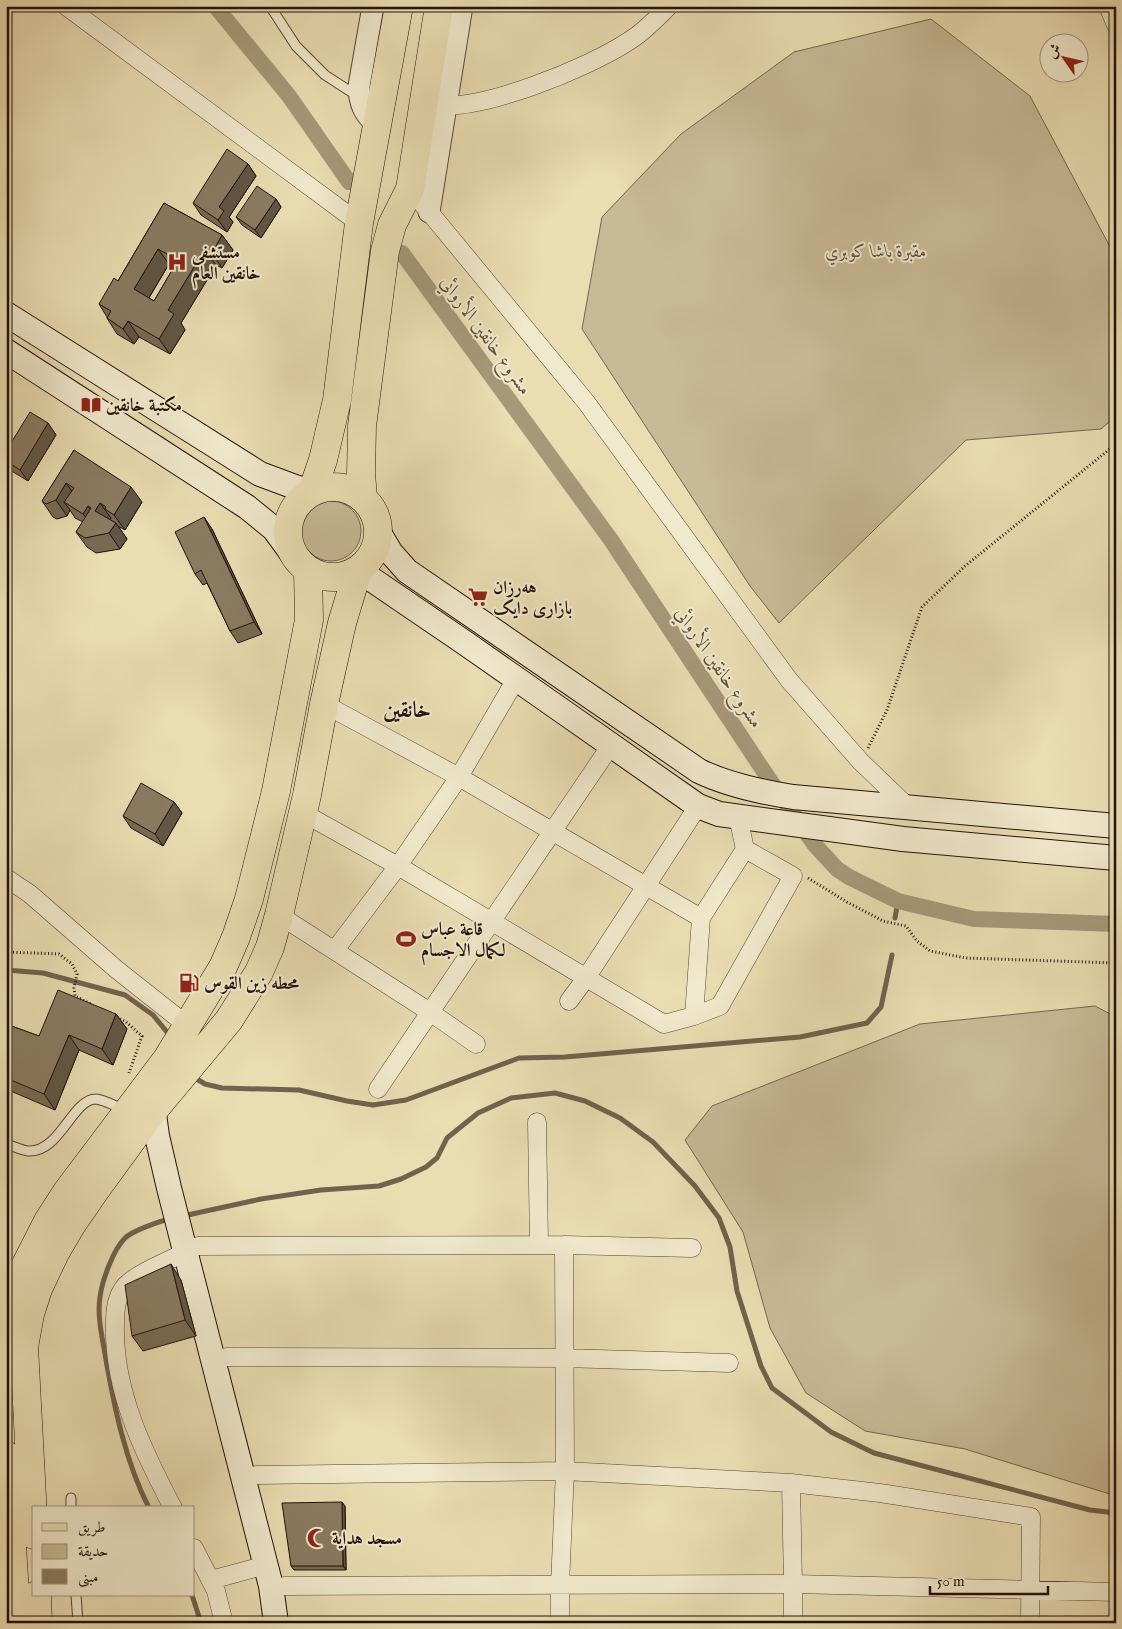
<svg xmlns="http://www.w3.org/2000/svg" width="1122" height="1629" font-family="'IM FELL English',Amiri,serif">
  <rect width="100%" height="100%" fill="#eaddb2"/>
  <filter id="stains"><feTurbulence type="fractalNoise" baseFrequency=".004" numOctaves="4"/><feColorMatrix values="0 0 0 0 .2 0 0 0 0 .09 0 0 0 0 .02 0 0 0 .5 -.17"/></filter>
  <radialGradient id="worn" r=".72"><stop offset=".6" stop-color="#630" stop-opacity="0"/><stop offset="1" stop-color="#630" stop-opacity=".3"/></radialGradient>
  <path fill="#c8ba96" stroke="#756650" d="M931 19 1030 96 1116 258V416L1101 429 966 440 779 623 750 586 582 329 602 217 681 134 794 52Z
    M301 531a30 30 0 1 1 60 0a30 30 0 1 1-60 0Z
    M1095 1006 1116 1017V1496L965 1449 865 1431 806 1393 770 1328 743 1232 685 1140 712 1106 920 1024Z"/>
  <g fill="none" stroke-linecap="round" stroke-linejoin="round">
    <path stroke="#71624d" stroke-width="5" d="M895 918 898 901
      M6 970 43 973 125 995 153 1015 171 1037
      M193 1075 195 1078 205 1084 222 1088 299 1090 347 1101 373 1105 406 1100 519 1058 565 1057 800 1037 867 1023 881 1007 892 955
      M183 1216 261 1199 321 1190 379 1186 401 1179 426 1167 437 1158 447 1138 478 1113 511 1098 555 1093 585 1101 620 1118 653 1142 695 1186 719 1218 730 1247 737 1291 761 1366 772 1388 831 1432 874 1453 1090 1510 1116 1513
      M149 1508C125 1461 114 1406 105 1354 102 1336 97 1316 100 1297 102 1281 113 1250 125 1238 132 1231 160 1221 170 1219
      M192 1595 201 1623"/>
    <path stroke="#a69879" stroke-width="16" d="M215 6 289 96 349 182
      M402 253 611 540 769 779 814 844 837 869 849 877 898 901 974 919 1116 924"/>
    <defs>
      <path id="service" d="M270 6 296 46 325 75 359 97
        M6 1144C13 1146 21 1150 28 1151 60 1153 72 1099 96 1099 105 1100 117 1107 125 1110
        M71 1498V1508
        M76 1595 78 1623"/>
      <path id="minor" d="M66 6 359 223
        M1108 6 1116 25
        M433 105C481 112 588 68 629 41 644 32 657 18 669 6
        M421 202 586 402 789 680 861 762 909 808
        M324 704 459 777 701 918
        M303 813 398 866 664 1024 694 1016 720 1006 793 876 745 849
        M6 878 30 894 116 969 188 1026
        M279 915 430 1012 476 1044
        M335 950 398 866 459 777 516 679
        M569 1001 586 978 698 806
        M694 1016 701 918 745 849 738 817
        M378 1089 611 745
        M537 1122 539 1245
        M198 1246 564 1245 692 1248
        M226 1357 564 1358 729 1363
        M256 1475 565 1471 791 1483 880 1493 1031 1517 1030 1623
        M791 1483 793 1584V1623
        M173 1508C143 1451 113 1390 115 1324 115 1310 116 1296 126 1285 138 1273 170 1260 186 1252
        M194 1548 216 1591 224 1623
        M211 1580 266 1565
        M284 1586 793 1584 1116 1592
        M560 1623V1585L565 1471 564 1245"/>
      <path id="tertiary" d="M373 6 359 86C359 103 364 114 377 125
        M429 212 462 6"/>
      <path id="secondary" d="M6 314 260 474 295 487 312 492
        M6 351 247 507 274 529 293 555
        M378 531 391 553 407 571 699 771C728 785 761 792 793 797L1116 826
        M358 570 468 645 698 806 719 814 903 839 1116 858
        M152 1099 157 1136 169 1188 271 1586 276 1623"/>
      <path id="primary" d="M288 532a45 45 0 1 1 90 0a45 45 0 1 1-90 0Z
        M312 492 323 460 337 400 359 223 399 6
        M363 498 361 474 362 426 385 251 392 225 410 189 439 6
        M6 1342 9 1315 15 1292 22 1272 48 1221 66 1193 167 1059 223 967 236 937 249 899 276 791 309 620 308 571
        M6 1455 17 1623
        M34 1535 24 1347 30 1314 38 1289 55 1253 72 1224 94 1192 153 1111 229 1020 259 972 270 947 279 915 307 795 324 704 342 623 358 570
        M37 1595 38 1623"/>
    </defs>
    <use href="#service" stroke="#544435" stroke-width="11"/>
    <use href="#minor" stroke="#544435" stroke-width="19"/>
    <use href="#tertiary" stroke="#544435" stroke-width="23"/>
    <use href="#secondary" stroke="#22110b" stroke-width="26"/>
    <use href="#primary" stroke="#22110b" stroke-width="29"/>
    <path stroke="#22110b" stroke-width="3" stroke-dasharray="1 2.5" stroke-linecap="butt" d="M868 748 887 710 922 607 965 566 1116 444
      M808 878 847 902 883 921 906 926 917 941 930 951 966 958 1116 963
      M6 952 59 954 72 964 77 974 74 988 75 996 91 1004
      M117 1017 126 1022 142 1036 129 1073"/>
    <use href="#service" stroke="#f1e9cd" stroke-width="9"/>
    <use href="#minor" stroke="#f1e9cd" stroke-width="18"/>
    <use href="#tertiary" stroke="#f1e9cd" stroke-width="21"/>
    <use href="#secondary" stroke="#f1e9cd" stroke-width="24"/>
    <use href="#primary" stroke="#eaddb2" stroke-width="28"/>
  </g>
  <path fill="#776a54" stroke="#22110b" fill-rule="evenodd" d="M248 164 256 176 229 217 233 222 227 232 201 215 193 203Z
    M276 199 281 207 261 238 242 225 236 217Z
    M164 203 222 235 233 250 222 268 216 265 181 323 185 330 170 354 139 337 134 344 117 334 107 318V317L99 304 118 281ZM169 264 174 267 154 301 149 298Z
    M48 423 56 435 28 481 10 470 6 465V451Z
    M74 450 142 502 125 530 118 526 127 539 120 549 96 553 87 547 76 532 83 522 75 518 70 510 67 516 57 519 53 517 42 501Z
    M212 529 262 634 238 643 230 631 207 583 203 585 195 574Z
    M174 802 182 813 163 846 131 828 123 816Z
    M116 1014 127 1029 113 1065 79 1050 55 1110 6 1089V1024L39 1036Z
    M181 1280 196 1336 143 1351 132 1336Z
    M345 1506 346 1570H294L291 1566Z"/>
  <path fill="#615645" stroke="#22110b" d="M248 164 256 176 229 217 233 222 227 232 218 220 219 207Z
    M276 199 281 207 261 238 255 230Z
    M222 235 233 250 222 268 212 253Z
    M158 249 169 264 145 304 134 289Z
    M205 249 216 265 181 323 185 330 170 354 159 339 168 310Z
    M128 321 139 337 134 344 123 329Z
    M6 403 10 409 6 415Z
    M48 423 56 435 28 481 20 470Z
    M66 483 77 498 64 502 70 510 67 516 56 500Z
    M131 487 142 502 125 530 114 515Z
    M100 503 111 518 106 526 95 511Z
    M88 506 99 522 94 529 83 514Z
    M204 517 212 529 262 634 254 622Z
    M116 523 127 539 120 549 109 533Z
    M174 802 182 813 163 846 155 834Z
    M116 1014 127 1029 113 1065 102 1049Z
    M69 1035 79 1050 55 1110 44 1094Z
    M171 1264 181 1280 196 1336 185 1320Z
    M342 1502 345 1506 346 1570 343 1566Z"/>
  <path fill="#8a7b62" stroke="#22110b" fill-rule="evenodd" d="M227 149 248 164 219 207 224 211 218 220 193 203Z
    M257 186 276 199 255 230 236 217Z
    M164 203 222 235 212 253 205 249 168 310 174 314 159 339 128 321 123 329 107 318 111 311 99 304 114 278 118 281ZM158 249 178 260 154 301 134 289Z
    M30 412 48 423 20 470 6 461V451Z
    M74 450 131 487 114 515 105 509 106 507 100 503 95 511 116 523 109 533 85 538 76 532 91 508 88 506 83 514 64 502 74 488 66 483 56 500 46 504 42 501Z
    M204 517 254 622 230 631 201 570 195 574 175 532Z
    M141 783 174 802 155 834 123 816Z
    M58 990 116 1014 102 1049 69 1035 44 1094 6 1078V1024L39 1036Z
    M171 1264 185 1320 132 1336 125 1285Z
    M342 1502 343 1566H291L282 1503Z"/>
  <defs>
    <symbol id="hospital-bare" viewBox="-9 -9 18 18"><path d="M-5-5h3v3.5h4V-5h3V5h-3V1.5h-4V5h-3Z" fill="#8f2418" stroke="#f1e9cd" stroke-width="2.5" paint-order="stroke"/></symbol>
    <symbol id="library-bare" viewBox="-9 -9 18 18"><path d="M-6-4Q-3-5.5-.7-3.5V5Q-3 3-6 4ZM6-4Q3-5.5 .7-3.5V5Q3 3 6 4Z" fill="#8f2418" stroke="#f1e9cd" stroke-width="2.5" paint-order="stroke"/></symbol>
    <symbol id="supermarket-bare" viewBox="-9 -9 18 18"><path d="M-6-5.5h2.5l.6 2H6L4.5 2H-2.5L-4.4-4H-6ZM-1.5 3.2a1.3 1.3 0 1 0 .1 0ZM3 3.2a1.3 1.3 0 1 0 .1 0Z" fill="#8f2418" stroke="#f1e9cd" stroke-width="2.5" paint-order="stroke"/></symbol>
    <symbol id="stadium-bare" viewBox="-9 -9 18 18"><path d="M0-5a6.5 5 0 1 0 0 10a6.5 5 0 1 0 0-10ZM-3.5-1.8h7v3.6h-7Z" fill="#8f2418" stroke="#f1e9cd" stroke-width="2.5" paint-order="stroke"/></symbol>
    <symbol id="fuel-bare" viewBox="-9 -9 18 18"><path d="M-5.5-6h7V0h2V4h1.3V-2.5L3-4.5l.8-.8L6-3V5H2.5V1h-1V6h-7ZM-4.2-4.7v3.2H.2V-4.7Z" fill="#8f2418" stroke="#f1e9cd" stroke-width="2.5" paint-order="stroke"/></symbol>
    <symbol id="mosque-bare" viewBox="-9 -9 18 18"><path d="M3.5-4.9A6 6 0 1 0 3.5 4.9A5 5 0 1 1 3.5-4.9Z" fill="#8f2418" stroke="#f1e9cd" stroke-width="2.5" paint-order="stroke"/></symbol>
  </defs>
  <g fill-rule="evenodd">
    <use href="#hospital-bare" x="163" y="248" width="28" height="28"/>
    <use href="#library-bare" x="77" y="391" width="28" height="28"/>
    <use href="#supermarket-bare" x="464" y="583" width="28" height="28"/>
    <use href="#stadium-bare" x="392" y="925" width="28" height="28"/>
    <use href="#fuel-bare" x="175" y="969" width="28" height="28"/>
    <use href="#mosque-bare" x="303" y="1524" width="28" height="28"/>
  </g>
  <g text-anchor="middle" stroke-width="4" stroke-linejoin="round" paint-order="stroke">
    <g font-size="18" font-style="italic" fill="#5c4c3c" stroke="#f1e9cd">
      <text x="876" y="257">مقبرة باشا كوبري</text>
    </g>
    <g font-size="18" font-weight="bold" fill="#22110b" stroke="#f1e9cd" text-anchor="start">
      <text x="192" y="258">مستشفى<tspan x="192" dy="21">خانقين العام</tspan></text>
      <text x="106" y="411">مكتبة خانقين</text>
      <text x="493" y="593">هەرزان<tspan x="493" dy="21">بازاری دایک</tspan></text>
      <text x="421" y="935">قاعة عباس<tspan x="421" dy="21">لكمال الاجسام</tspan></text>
      <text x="204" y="989">محطه زين القوس</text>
      <text x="332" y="1544">مسجد هداية</text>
    </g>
    <g font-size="19" font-style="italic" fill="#5d4e3c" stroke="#f1e9cd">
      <text transform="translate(487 335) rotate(54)" y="7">مشروع خانقين الأروائي</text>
      <text transform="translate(720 667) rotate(56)" y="7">مشروع خانقين الأروائي</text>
    </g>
    <g font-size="22" font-weight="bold" fill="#22110b" stroke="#f1e9cd">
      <text x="407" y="717">خانقين</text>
    </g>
  </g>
  <rect width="1122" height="1629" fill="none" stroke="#eaddb2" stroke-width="25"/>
  <rect x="8" y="8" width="1107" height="1614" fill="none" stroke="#22110b" stroke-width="2.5"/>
  <rect x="12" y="12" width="1097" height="1604" fill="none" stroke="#22110b"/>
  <rect x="32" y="1506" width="162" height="90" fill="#f1e9cd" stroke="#9e937f"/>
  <rect x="42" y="1523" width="25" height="8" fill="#eaddb2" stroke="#9e937f"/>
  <text x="78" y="1532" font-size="15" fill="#22110b">طريق</text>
  <rect x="42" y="1544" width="25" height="15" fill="#c8ba96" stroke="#9e937f"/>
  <text x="78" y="1556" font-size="15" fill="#22110b">حديقة</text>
  <rect x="42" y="1569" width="25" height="15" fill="#8a7b62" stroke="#9e937f"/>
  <text x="78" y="1582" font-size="15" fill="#22110b">مبنى</text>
  <g transform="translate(1064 58) rotate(304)"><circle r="24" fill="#f1e9cd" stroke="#9e937f"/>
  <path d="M0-4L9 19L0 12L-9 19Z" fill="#8f2418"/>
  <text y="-8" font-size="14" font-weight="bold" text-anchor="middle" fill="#22110b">ش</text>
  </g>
  <path d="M930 1586v8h118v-8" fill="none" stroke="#22110b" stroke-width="2.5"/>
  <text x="937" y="1586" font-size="15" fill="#22110b" stroke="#f1e9cd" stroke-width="4" paint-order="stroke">50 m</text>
  <rect width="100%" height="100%" filter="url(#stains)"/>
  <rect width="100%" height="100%" fill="url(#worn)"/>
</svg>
